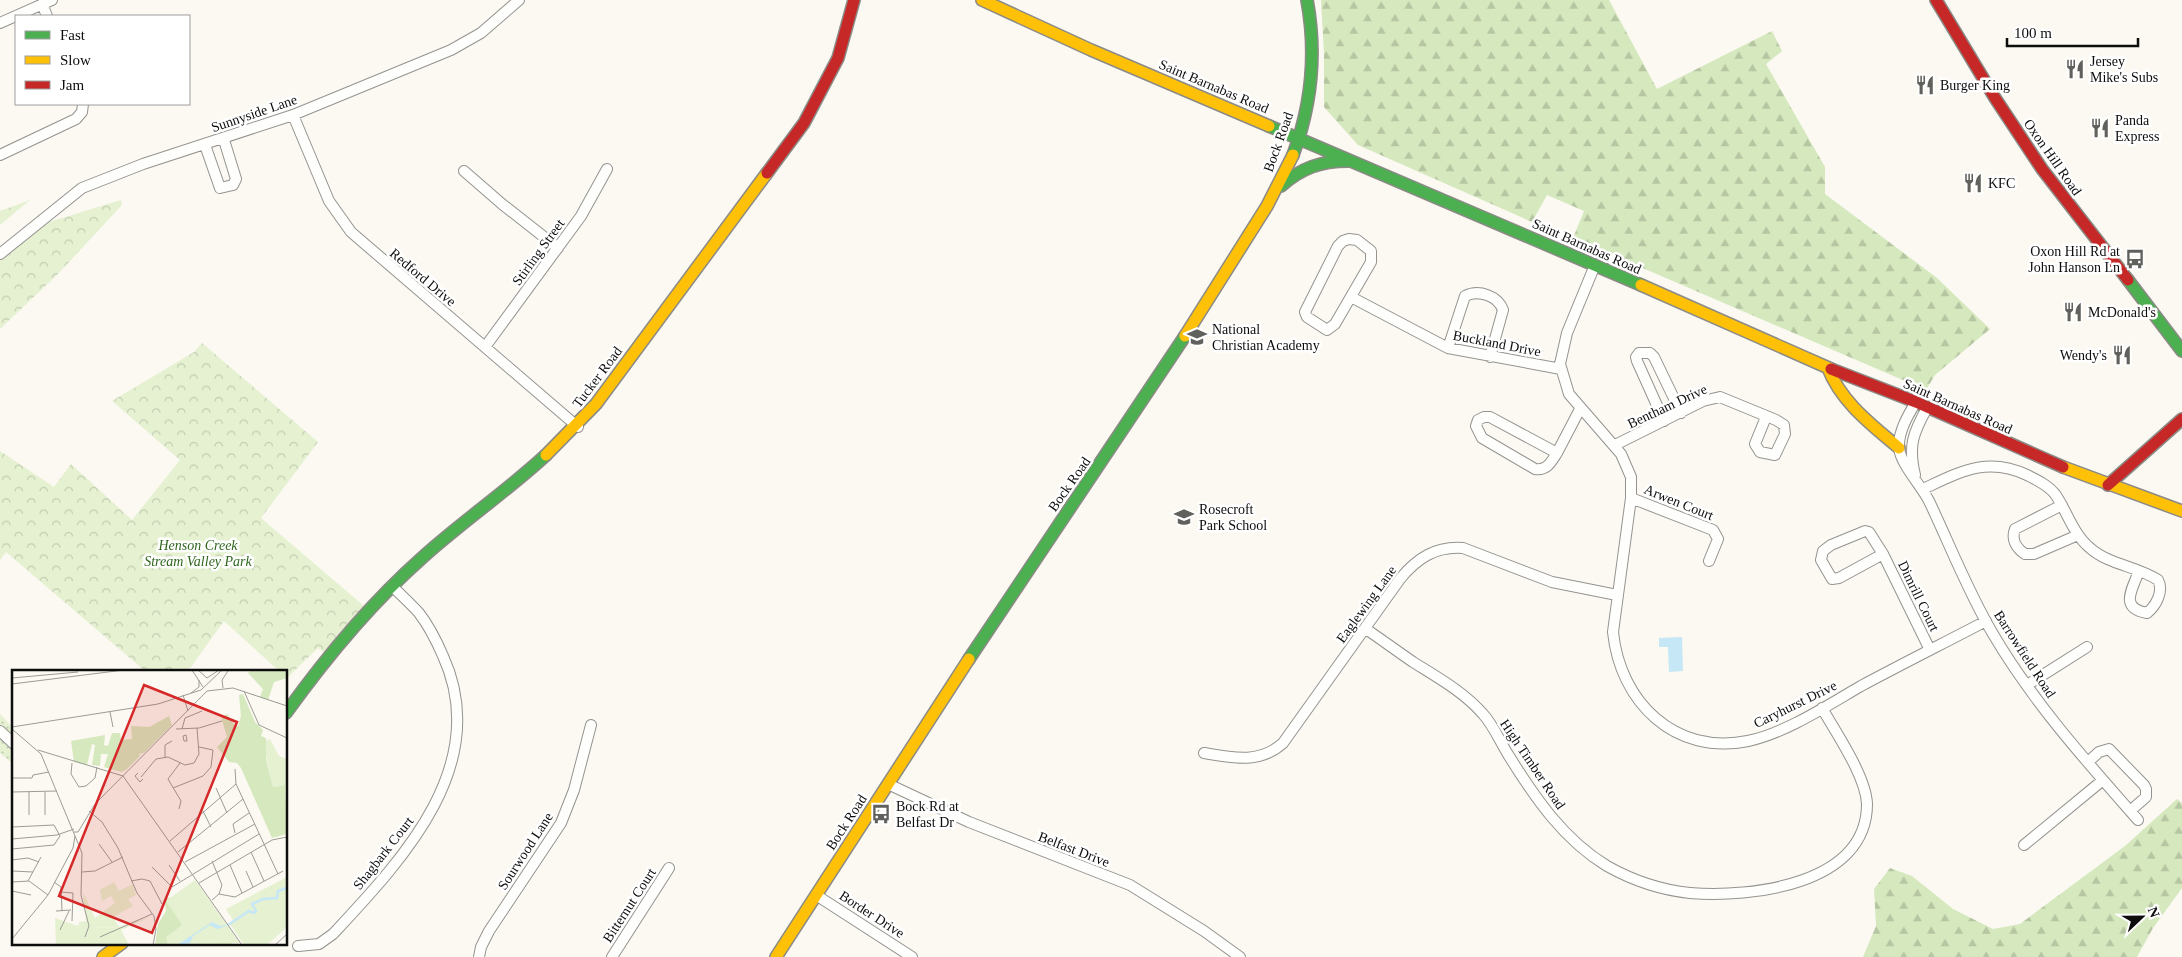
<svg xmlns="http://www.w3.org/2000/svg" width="2182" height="957" font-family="'Times New Roman',serif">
  <defs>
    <pattern id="grass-dots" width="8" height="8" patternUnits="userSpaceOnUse" patternTransform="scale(1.25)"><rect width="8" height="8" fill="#e5f1d1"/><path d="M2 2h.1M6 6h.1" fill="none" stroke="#c3cdb2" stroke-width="1.8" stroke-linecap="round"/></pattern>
    <pattern id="forest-firs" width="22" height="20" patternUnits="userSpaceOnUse" patternTransform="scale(1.25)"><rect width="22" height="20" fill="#d6e8be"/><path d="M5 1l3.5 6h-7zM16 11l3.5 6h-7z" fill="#b6c6a2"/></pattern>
    <pattern id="park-crowns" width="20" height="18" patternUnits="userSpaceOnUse" patternTransform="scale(1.25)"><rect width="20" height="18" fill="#e5f1d1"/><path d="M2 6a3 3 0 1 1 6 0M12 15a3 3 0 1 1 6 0" fill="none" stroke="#c3cdb2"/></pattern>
  </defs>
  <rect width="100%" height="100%" fill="#fbf9f1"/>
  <path fill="url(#grass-dots)" d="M0 714 14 729V765L0 753Z"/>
  <path fill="url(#forest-firs)" d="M1321 0H1609L1657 89 1772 31 1782 51 1766 64 1825 167V194L1937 278 1990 329 1935 375 1926 390 1573 238 1584 211 1547 195 1532 222 1358 145 1324 107V54Z
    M2177 799 2182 803V888L2153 928 2137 957H1863L1876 926 1874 889 1890 868 1912 876 1953 909 1993 929 2020 924 2125 846Z"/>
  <path fill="url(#park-crowns)" d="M30 200 0 225V211Z
    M121 200 122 205 56 276 0 329V248L23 230Z
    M202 343 318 442 261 518 371 612 331 657 318 648 287 678 286 671H279L224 621 188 671H145L6 552 0 560V451L54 487 71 464 132 520 180 460 112 401 194 352Z"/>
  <path fill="#c6e7f5" d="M1682 637 1683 671 1669 672 1668 647H1659V638Z"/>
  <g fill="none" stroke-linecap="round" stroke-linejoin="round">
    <defs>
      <path id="street" d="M42 4 47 16
        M0 23 52 0
        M293 115 329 201 351 232 578 427
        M205 145 220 188 233 185 236 179 224 140
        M0 155 76 119 82 112 83 104
        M464 171 502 204 558 248
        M1349 239 1357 240 1371 251V262L1335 324 1327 330 1307 317 1305 312 1338 246 1343 241Z
        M0 254 82 188 143 164 293 115 451 50 481 33 519 0
        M1595 265 1567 333 1560 364 1569 394 1621 454 1631 477V498L1613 632C1620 702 1675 756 1748 741 1786 733 1828 705 1861 686 1902 664 1944 643 1986 621
        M1351 297 1448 348 1561 369
        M485 347 581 216 607 169
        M1448 348 1465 296C1479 289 1498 296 1503 310L1490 357
        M1916 402C1908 415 1898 432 1899 448 1901 465 1921 485 1929 501 1950 545 1968 592 1993 634 2033 702 2086 761 2138 820
        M1484 417H1490L1557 453C1551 462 1547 471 1535 469L1482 438 1476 426 1478 420Z
        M1664 421 1637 361 1636 357 1639 353H1650L1654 357 1681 413
        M1615 445 1703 401 1720 397 1776 420 1784 425 1785 434 1775 455 1760 452 1755 444 1766 417
        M1557 453 1580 409
        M1915 475C1908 446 1913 433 1927 408
        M1923 489C1960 472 1987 456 2027 475 2037 480 2048 485 2055 494 2067 511 2073 534 2090 548 2109 565 2137 566 2158 580 2164 591 2156 606 2147 613 2119 608 2132 590 2139 571
        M1631 498 1713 530 1718 539 1709 561
        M2062 505 2015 529C2011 539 2016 548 2025 554H2034L2078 535
        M1865 531 1869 532 1883 554 1839 578 1832 579 1821 560 1823 551 1831 545Z
        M1883 554 1930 650
        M1366 629C1382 640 1397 651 1413 662 1437 677 1464 692 1483 714 1494 726 1500 742 1509 756 1535 798 1564 840 1607 866 1632 880 1661 890 1690 893 1750 898 1867 885 1867 804 1866 776 1836 733 1822 708
        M2027 685 2087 647
        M0 731 14 744
        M1204 753C1233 758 1260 764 1283 743L1400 579C1417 558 1436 546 1463 548L1552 582 1617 595
        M2088 762 2099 752 2109 749 2144 785 2146 789V797L2130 811
        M888 784 969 822 1130 885 1204 931 1240 957
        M2024 845 2103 780
        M816 895 912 957
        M298 946 319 944 333 934C402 860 493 765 443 656 437 642 429 626 419 613 411 604 401 595 392 586
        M479 957 481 947 489 931 561 823 574 790 591 725
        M612 957 669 868"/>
      <path id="fast" d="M1269 126 1641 285
        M1293 155C1312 104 1317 54 1307 0
        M1281 186C1301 168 1321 161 1348 161
        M2128 280 2182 351
        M969 659 1185 336
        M286 713C327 656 371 603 423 557 463 521 507 491 546 455"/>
      <path id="slow" d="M982 0 1091 50 1269 126
        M1641 285 1831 369
        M1185 336 1267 206 1293 155
        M1828 368C1841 402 1872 425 1899 448
        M546 455 596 404 767 173
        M2063 467 2182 511
        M103 957 122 943
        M776 957 969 659"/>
      <path id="jam" d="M1936 0 1995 98 2042 169 2128 280
        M767 173 804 123 838 58 854 0
        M1831 369 1916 402 2063 467
        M2108 485 2182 419"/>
    </defs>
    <use href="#street" stroke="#949390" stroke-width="12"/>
    <use href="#fast" stroke="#8b8a86" stroke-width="14"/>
    <use href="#slow" stroke="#8b8a86" stroke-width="14"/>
    <use href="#jam" stroke="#8b8a86" stroke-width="14"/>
    <use href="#street" stroke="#fefefd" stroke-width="10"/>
    <use href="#fast" stroke="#4caf50" stroke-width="11"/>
    <use href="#slow" stroke="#ffc107" stroke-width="11"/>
    <use href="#jam" stroke="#c62828" stroke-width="11"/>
  </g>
  <defs>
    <symbol id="restaurant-bare" viewBox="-9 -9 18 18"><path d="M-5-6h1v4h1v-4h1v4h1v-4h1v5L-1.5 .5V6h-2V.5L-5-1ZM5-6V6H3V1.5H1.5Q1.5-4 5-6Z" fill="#60605d" stroke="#fff" stroke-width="2.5" paint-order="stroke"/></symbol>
    <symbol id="bus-bare" viewBox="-9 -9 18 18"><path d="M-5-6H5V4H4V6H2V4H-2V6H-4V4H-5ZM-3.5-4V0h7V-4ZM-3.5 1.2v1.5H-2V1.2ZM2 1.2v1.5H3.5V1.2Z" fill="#60605d" stroke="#fff" stroke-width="2.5" paint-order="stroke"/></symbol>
    <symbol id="school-bare" viewBox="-9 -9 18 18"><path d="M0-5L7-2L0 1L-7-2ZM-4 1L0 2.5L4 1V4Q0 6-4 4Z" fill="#60605d" stroke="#fff" stroke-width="2.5" paint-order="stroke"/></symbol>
  </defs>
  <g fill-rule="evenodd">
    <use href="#restaurant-bare" x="2061" y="55" width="28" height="28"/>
    <use href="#restaurant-bare" x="1911" y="71" width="28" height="28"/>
    <use href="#restaurant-bare" x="2086" y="114" width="28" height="28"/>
    <use href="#restaurant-bare" x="1959" y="169" width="28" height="28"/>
    <use href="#bus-bare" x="2121" y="245" width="28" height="28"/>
    <use href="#restaurant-bare" x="2059" y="298" width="28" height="28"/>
    <use href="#school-bare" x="1183" y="323" width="28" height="28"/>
    <use href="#restaurant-bare" x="2108" y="341" width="28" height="28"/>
    <use href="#school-bare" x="1170" y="503" width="28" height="28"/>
    <use href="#bus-bare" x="867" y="800" width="28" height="28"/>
  </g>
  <g text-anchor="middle" stroke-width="5" stroke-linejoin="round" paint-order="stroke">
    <g font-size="14" fill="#0d0d0d" stroke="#fff" text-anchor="start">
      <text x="2090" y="66">Jersey<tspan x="2090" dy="16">Mike's Subs</tspan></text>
      <text x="1940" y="90">Burger King</text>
      <text x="2115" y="125">Panda<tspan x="2115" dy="16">Express</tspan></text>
      <text x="1988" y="188">KFC</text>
      <text x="2120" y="256" text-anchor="end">Oxon Hill Rd at<tspan x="2120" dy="16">John Hanson Ln</tspan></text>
      <text x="2088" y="317">McDonald's</text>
      <text x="1212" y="334">National<tspan x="1212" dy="16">Christian Academy</tspan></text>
      <text x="2107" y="360" text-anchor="end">Wendy's</text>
      <text x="1199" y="514">Rosecroft<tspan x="1199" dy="16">Park School</tspan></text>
      <text x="896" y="811">Bock Rd at<tspan x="896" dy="16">Belfast Dr</tspan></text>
    </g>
    <g font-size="14" fill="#0d0d0d" stroke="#fff">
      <text transform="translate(1214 86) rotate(23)" y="5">Saint Barnabas Road</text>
      <text transform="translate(254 113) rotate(-19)" y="5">Sunnyside Lane</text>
      <text transform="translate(1278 142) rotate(-70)" y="5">Bock Road</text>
      <text transform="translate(2053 157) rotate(55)" y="5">Oxon Hill Road</text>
      <text transform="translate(1587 246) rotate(24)" y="5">Saint Barnabas Road</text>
      <text transform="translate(538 252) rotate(-54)" y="5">Stirling Street</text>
      <text transform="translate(423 277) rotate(40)" y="5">Redford Drive</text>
      <text transform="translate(1497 343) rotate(11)" y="5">Buckland Drive</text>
      <text transform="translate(597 377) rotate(-53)" y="5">Tucker Road</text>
      <text transform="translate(1667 406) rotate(-25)" y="5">Bentham Drive</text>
      <text transform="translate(1958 406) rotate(24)" y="5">Saint Barnabas Road</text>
      <text transform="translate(1069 484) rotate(-55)" y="5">Bock Road</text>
      <text transform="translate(1679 502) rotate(22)" y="5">Arwen Court</text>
      <text transform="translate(1919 596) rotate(64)" y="5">Dimrill Court</text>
      <text transform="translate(1366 604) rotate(-54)" y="5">Eaglewing Lane</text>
      <text transform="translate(2025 654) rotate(57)" y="5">Barrowfield Road</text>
      <text transform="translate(1795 704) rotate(-26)" y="5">Caryhurst Drive</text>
      <text transform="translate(1533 764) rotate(56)" y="5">High Timber Road</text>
      <text transform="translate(846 822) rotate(-57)" y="5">Bock Road</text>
      <text transform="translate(1074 849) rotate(21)" y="5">Belfast Drive</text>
      <text transform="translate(525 851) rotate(-57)" y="5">Sourwood Lane</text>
      <text transform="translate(383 853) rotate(-52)" y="5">Shagbark Court</text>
      <text transform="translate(629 905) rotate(-57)" y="5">Bitternut Court</text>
      <text transform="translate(872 914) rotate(33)" y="5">Border Drive</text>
    </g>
    <g font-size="14" font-style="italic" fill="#2e661c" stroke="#fff">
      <text x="198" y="550">Henson Creek<tspan x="198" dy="16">Stream Valley Park</tspan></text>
    </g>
  </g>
  <g transform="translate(12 670)">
    <rect width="275" height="275" fill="#fbf9f1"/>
    <path d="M258 69 267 86 275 89V123L272 115 261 117 254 86 253 71ZM140 246 109 260 117 275H66V263L77 258 107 257Z" fill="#e5f1d1"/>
    <path d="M240 0H275V8L262 12 256 30 248 27 251 19 236 3ZM231 24 243 52 251 60 249 66 254 68V89L261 117 273 115 275 164 260 168 229 98 225 93 217 92 205 77 215 67 209 47 215 44 223 56H226L229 46 227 25ZM157 46 160 55 132 83 127 84 128 86 114 100 109 102 92 97 96 84H89L88 96 80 95 83 75 80 74 75 95 62 92 59 71 93 65 92 75 96 76 100 63H108L109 70 120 69 119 56 137 57ZM162 227 221 275H143L146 254 154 241 152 229Z" fill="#d6e8be"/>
    <path d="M275 207V257L255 275H232L218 254 222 252 214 239ZM183 210 228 273 156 275 154 267 170 255 154 231ZM102 212 107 221 121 214 124 225 116 229 121 236 101 247 107 257 77 258 66 263V275H44L43 248 66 256 67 252 74 251 71 222 83 248 103 233 99 226 90 231 88 220Z" fill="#e5f1d1"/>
    <path d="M200 252 208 256 219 254 205 259 198 255 181 266 178 273 165 275Z" fill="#c6e7f5"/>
    <path fill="none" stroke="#c6e7f5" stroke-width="2.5" d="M216 255 237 241 242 243 244 241 240 234 251 229 265 228 266 221 275 218"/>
    <path fill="none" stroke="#9c9b96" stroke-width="1" d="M180 0 191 17M186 0 195 8 207 0M0 8 66 2M0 14 112 0M211 18 210 10 216 1M232 21 247 55 275 68M179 23 187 17V10M171 25 176 41M98 42 101 57M0 57 146 34 189 20 210 0M0 59 29 84 63 166 61 178 36 225 0 269M164 59 187 58 210 51M170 59 173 48 190 41M171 66 174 65 175 71H172ZM26 80 111 106 230 275M153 87V75L160 71M144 89 156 87 173 95 182 93 187 84 185 58M60 93 59 104 67 117 74 116 83 108 85 97M223 99 224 114 266 204M126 103 123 106 128 112 131 109M129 107 144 89M0 108H20L21 105 37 102M161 118 191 106 199 97 201 80 187 77M204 118 215 143M0 122 45 121M17 122V145M33 122V145M167 139 169 131 156 109 168 93M77 141 90 152 106 178 125 223 142 246 144 259 141 275M191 141 199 157M0 157 42 155 48 166 42 175 0 179M62 162H66L83 134 195 21 221 18 275 36M223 163 221 154 237 143M63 166 70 183 69 225 77 256 73 267M0 169 45 165 62 159M158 171 224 114M87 174 100 192M166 182 231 129M239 182 252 211M0 190 16 188 27 192M200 191 210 215 207 224 200 230M173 192 243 154M157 195 168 211M218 195 230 223M140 197 160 217 247 164M0 201 21 202M234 201 241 217M70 202 83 201 111 187M16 211 29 187M119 211 130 209 138 211 150 234M0 212 17 211 36 225M42 212 49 217 50 241M187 213 260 170 275 167M0 221 19 225M49 222 61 223 60 251M207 224 223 227 271 201M44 241 59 240M48 260 57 241M88 267 140 244M263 275 275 264"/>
    <path fill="#d62828" fill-opacity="0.15" stroke="#d62828" stroke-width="2.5" d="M132 15 225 52 140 263 47 226Z"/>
    <rect width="275" height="275" fill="none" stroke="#0d0d0d" stroke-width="2.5"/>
  </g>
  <rect x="15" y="15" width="175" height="90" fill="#ffffff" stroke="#9e9e9e"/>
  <rect x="25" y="31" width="25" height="8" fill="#4caf50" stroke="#9e9e9e"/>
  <text x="60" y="40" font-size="15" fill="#0d0d0d">Fast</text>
  <rect x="25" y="56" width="25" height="8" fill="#ffc107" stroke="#9e9e9e"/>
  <text x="60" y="65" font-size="15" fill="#0d0d0d">Slow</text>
  <rect x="25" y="81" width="25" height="8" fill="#c62828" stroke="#9e9e9e"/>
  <text x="60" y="90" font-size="15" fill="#0d0d0d">Jam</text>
  <g transform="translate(2142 917) rotate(68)" stroke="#ffffff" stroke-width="4" paint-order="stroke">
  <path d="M0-4L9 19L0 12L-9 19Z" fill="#0d0d0d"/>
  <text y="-8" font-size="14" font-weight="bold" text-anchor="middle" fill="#0d0d0d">N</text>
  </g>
  <path d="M2007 38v8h131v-8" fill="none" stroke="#0d0d0d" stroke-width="2.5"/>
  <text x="2014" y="38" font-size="15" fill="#0d0d0d" stroke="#ffffff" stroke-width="4" paint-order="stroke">100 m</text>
</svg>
